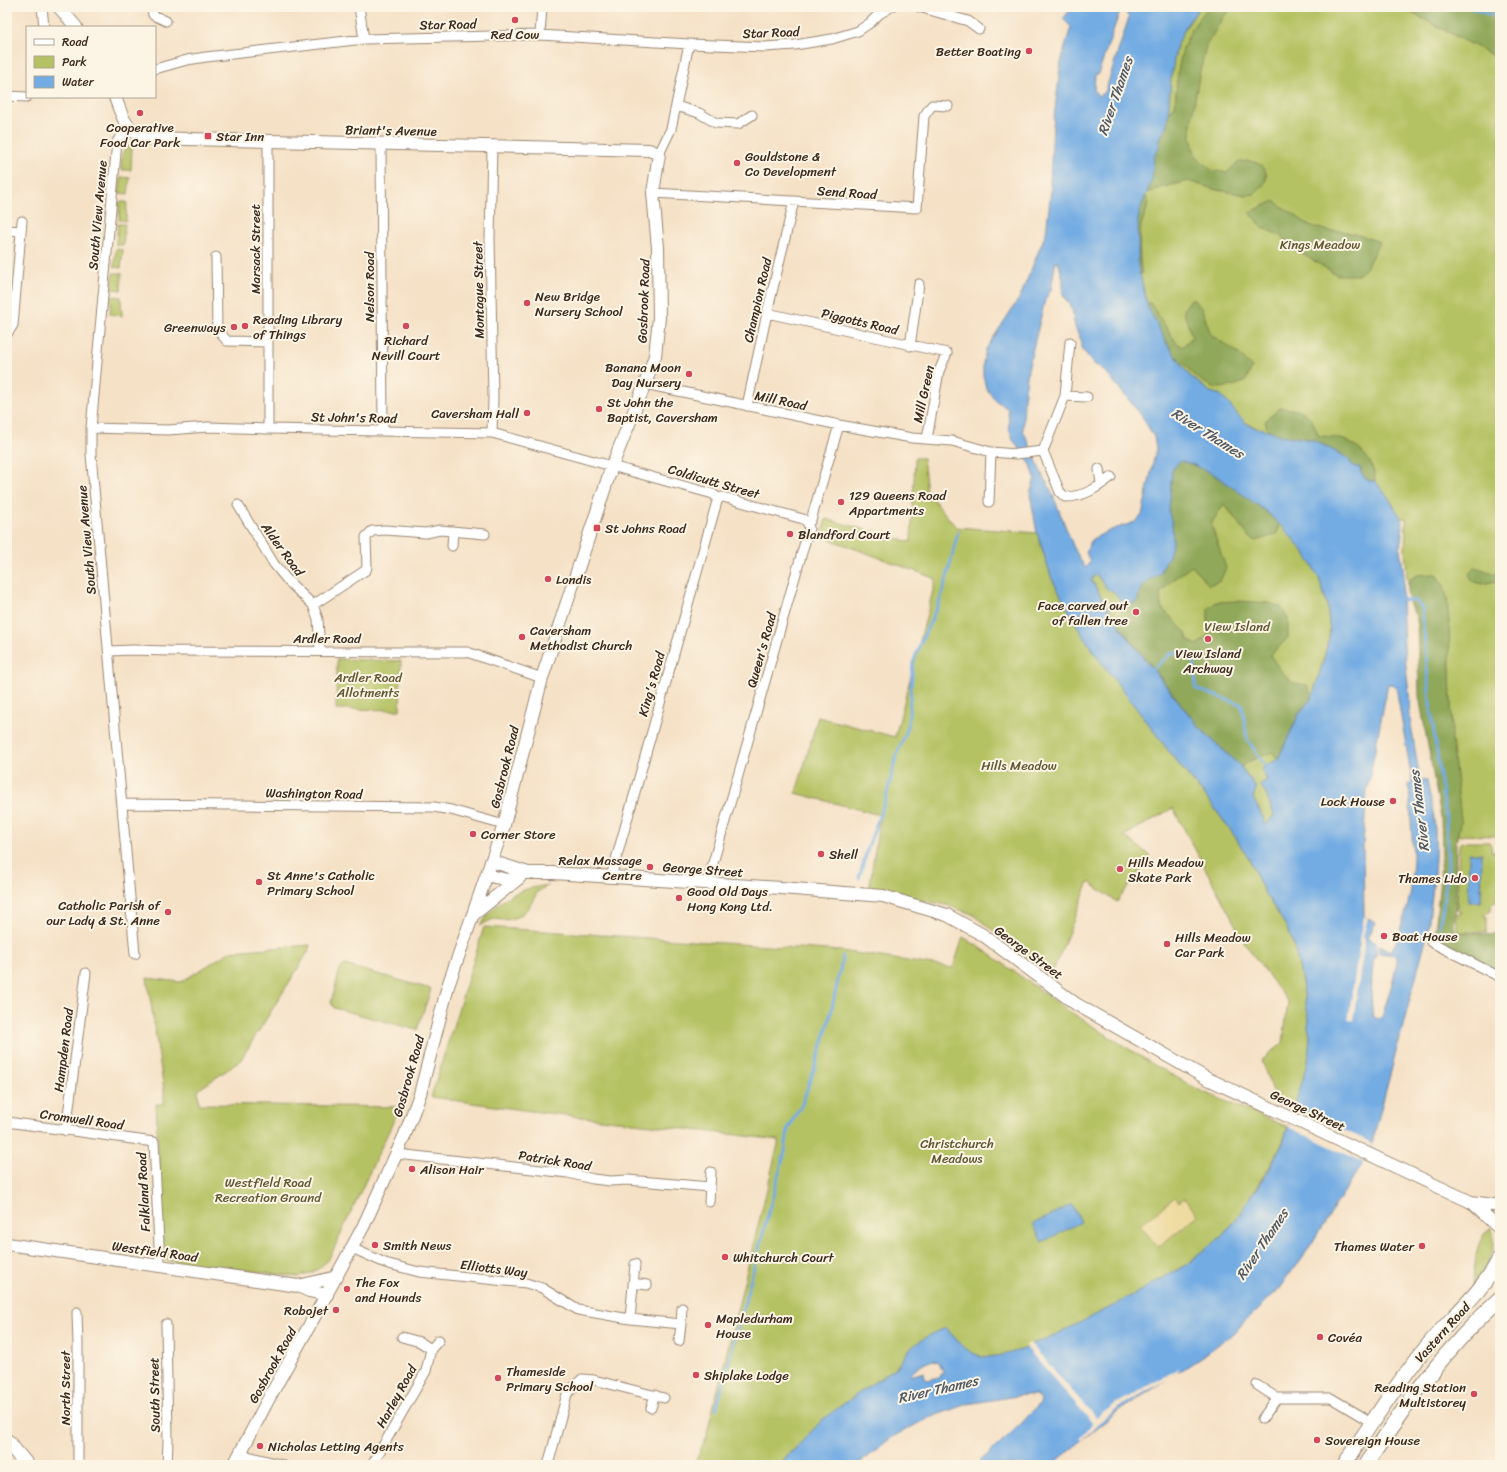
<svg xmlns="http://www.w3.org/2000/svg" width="1507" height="1472" font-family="Sriracha,sans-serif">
  <rect width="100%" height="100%" fill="#fcf5e5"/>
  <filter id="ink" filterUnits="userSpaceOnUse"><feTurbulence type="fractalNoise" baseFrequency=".025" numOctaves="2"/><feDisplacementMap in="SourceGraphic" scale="8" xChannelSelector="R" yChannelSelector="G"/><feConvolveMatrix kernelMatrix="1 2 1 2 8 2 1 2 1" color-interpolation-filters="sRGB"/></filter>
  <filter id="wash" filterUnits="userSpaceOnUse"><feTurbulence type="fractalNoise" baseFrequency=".012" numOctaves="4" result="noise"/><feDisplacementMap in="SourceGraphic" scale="16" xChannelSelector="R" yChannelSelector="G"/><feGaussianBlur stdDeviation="0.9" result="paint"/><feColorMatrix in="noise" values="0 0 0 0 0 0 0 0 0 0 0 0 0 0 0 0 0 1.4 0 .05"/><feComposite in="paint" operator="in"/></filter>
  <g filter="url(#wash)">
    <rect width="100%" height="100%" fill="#f5e1c6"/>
    <path fill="#b5c264" stroke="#787641" d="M1200 7H1393L1500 39V844L1495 836 1456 835 1430 597 1408 588 1405 551 1406 518H1401L1390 500 1375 481 1371 482 1246 423 1238 415 1221 395 1210 392 1190 376 1174 354 1167 344 1148 307 1138 267V220L1168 118 1169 97 1173 61 1181 35 1188 24Z
      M127 146 132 147 131 170H121L122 154Z
      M121 177 130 178 128 194 119 193Z
      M119 202H127L126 221 119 220Z
      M118 224H125L123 245H116Z
      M116 249 123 250 121 268 114 267Z
      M113 273H122L121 290 112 289Z
      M111 296 121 297 122 316 110 314Z
      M915 458H923L927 492 956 527 1037 533 1052 579 1095 654 1177 762 1207 798 1236 838 1250 861 1264 892 1286 926 1293 943 1299 966 1309 1020 1308 1027 1310 1035 1308 1063 1295 1105 1276 1098 1261 1061 1283 1043 1288 1002 1246 945 1173 808 1124 836 1151 856 1117 902 1089 882 1051 976 972 914 946 905 869 890 880 815 796 793 818 717 895 737 936 579 821 536 826 519 911 542Z
      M1172 483 1267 512 1290 535 1305 553 1319 578 1327 604 1330 633 1323 662 1312 698 1300 712 1278 759 1261 769 1267 780 1260 785 1265 792 1274 815 1267 824H1265C1263 814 1257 807 1253 798L1256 789 1241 767 1116 621 1091 579 1096 573 1107 589 1115 593Z
      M337 659 401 661 400 710 336 709Z
      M1462 842H1489L1492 846V852H1495L1498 856 1500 884 1498 886V900L1494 903 1491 904V910L1487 913 1485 914V916H1487V932H1457V913H1461L1457 909 1459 846Z
      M549 885 537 892C531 907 522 919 504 920 501 920 497 919 494 919 490 920 484 924 480 926 499 897 516 889 549 885Z
      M484 927 842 951 953 968 963 937 987 952 1069 1011 1151 1063 1201 1091 1288 1127C1281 1152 1266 1172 1252 1194 1243 1209 1234 1224 1222 1236 1215 1243 1205 1248 1198 1255 1192 1260 1191 1265 1182 1267 1139 1292 1092 1320 1047 1340 1042 1342 1037 1342 1032 1344 1027 1346 1032 1345 1027 1348 1019 1352 998 1357 989 1357 975 1358 963 1348 955 1339L903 1359C893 1373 876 1380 862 1391 838 1409 815 1431 793 1451L789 1453 780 1465H694L706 1437 779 1140 522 1110 431 1097Z
      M310 945 308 952 240 1061 198 1090 199 1104 400 1107 331 1255C321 1269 314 1273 298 1277L163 1260 156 1104H164V1090L147 978 181 982 231 951Z
      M345 965 431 989 417 1030 334 1008 331 1003 340 969Z
      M1491 1227C1501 1250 1485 1271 1471 1288 1477 1267 1472 1242 1491 1227Z"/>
    <path fill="#90a85a" stroke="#66693c" d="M1209 7H1234L1224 16 1206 46 1199 75 1191 124V138L1195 154 1211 170 1227 173C1230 170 1233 166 1236 164 1247 157 1269 163 1266 179 1265 185 1259 190 1255 194L1246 195 1217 190 1188 181 1156 189 1149 193 1141 182 1165 113 1175 107C1178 65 1179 39 1209 7Z
      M1393 7H1500V66L1492 55 1412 13Z
      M1146 196C1151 206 1143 216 1141 226 1139 241 1139 259 1142 274H1135L1133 266 1139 199Z
      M1274 201 1309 225 1328 231H1342L1366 237 1379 242 1366 268 1358 275H1337L1291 247 1283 237 1264 228 1249 213Z
      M1192 298 1202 309 1211 335 1237 352 1252 367 1245 382 1229 387 1215 388 1203 382 1193 374 1186 366 1174 354 1143 304 1150 303 1176 342 1182 347 1192 337 1183 310Z
      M1280 408C1304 410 1310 411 1318 435 1325 437 1330 436 1337 438 1357 442 1375 461 1375 481H1368L1361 473V469L1352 465 1348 458 1313 440 1280 435 1268 430 1265 421Z
      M1180 461C1214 469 1254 499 1279 524L1277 534 1256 541 1248 536 1224 504 1211 524 1226 568 1220 581 1209 585 1192 566 1172 580 1160 593 1161 607 1186 633 1188 640 1197 645 1208 636V609L1216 602 1238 601 1269 603 1281 607 1288 619V638L1270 655 1281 671 1293 683 1307 685 1312 698 1300 712 1278 759 1272 752C1261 757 1251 759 1241 767L1200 728 1116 621 1125 607 1138 601C1138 584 1149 581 1162 572L1161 570 1169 556 1172 524 1169 512 1172 470Z
      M1475 567 1495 574 1500 573V582L1495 581 1483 584 1472 581 1469 574Z
      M1436 574 1444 586 1447 599 1449 623 1452 740 1461 819 1456 843V906L1454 928 1457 932 1496 935 1500 937V975L1439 941 1435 933 1442 857 1441 818 1419 696 1417 619 1410 605 1407 593 1410 579 1418 575Z"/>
    <path fill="#eeda9e" stroke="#94825e" d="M1175 1197 1179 1202 1184 1198 1198 1215 1158 1247 1140 1225Z"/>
    <path fill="#73ace3" stroke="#576b80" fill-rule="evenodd" d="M1072 7H1200L1187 24 1176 48 1171 78 1168 118 1166 127 1160 139 1159 148 1154 157 1152 180 1141 207 1138 220V267L1148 307 1167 344 1190 376 1210 392 1221 395 1238 415 1246 423 1253 427 1268 430 1280 435 1313 440 1348 458 1352 465 1360 468 1361 473 1368 481H1375L1390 500 1401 518 1403 527 1400 549 1404 574 1402 600 1404 647 1410 703 1409 712 1420 780 1427 781C1429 793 1432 805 1434 818 1438 856 1432 897 1427 935L1372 1143 1363 1162 1305 1254 1277 1291 1231 1335 1199 1359 1114 1414 1052 1465H976L1020 1425 1040 1403 1041 1399 1035 1395H1023L986 1401 967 1404 926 1419 891 1438 857 1465H780L789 1453 793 1451 824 1418 863 1390 898 1366 909 1350 917 1343 931 1334 946 1328 963 1347 971 1352 980 1356 988 1357 1003 1355 1027 1348 1031 1344 1045 1340 1111 1307 1193 1261 1197 1255 1221 1237 1234 1222 1269 1170 1283 1143 1288 1127 1296 1108V1101L1308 1063 1310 1035 1308 1027 1309 1020 1299 966 1293 943 1286 926 1264 892 1250 861 1236 838 1207 798 1177 762 1095 654 1077 626 1052 579 1037 533 1030 494 1035 478 1031 465 1013 440 1009 429 1008 409 995 400 986 388 983 375V362L986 349 1020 297 1046 233 1051 190 1050 183 1053 126 1060 69 1063 53 1071 27 1063 19ZM1121 8 1129 17 1105 92 1098 96 1094 90 1095 75 1098 74ZM1058 261 1063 280V294L1072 310 1075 327 1082 342V349L1095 365 1100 367 1109 376 1142 416 1154 437 1156 449 1142 515 1135 522 1111 530 1092 539 1086 552 1090 562 1085 568 1074 548 1050 488 1040 470 1038 464 1023 430 1024 399 1028 369 1045 300 1051 290 1055 265 1056 262ZM1180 461 1192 464 1215 475 1267 512 1290 535 1305 553 1319 578 1327 604 1330 633 1323 662 1312 698 1300 712 1278 759 1261 769 1267 780 1259 785 1265 792 1274 815 1266 825C1263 815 1257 807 1253 798L1256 789 1250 778H1248L1241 767 1200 728 1138 651 1116 621 1091 580 1096 574 1107 589 1115 593 1125 607 1138 601C1138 584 1149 581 1162 572L1161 570 1169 556 1173 541 1172 524 1169 512 1172 470ZM1388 684 1394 685 1396 687 1412 781 1409 785 1413 857 1411 890 1407 908 1401 926 1400 935 1391 951 1380 945 1379 953 1395 955 1397 963 1392 984 1382 1017 1377 1019 1373 1016C1370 997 1372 975 1374 956H1376L1377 944 1367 938 1376 923 1364 916 1363 844 1367 791ZM934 1360 939 1362 943 1371 939 1377 928 1380 925 1378 924 1372 910 1376C914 1369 925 1362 934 1360Z
      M1469 853H1482L1481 902H1468Z
      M1072 1204 1081 1222 1042 1242 1033 1224Z"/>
    <path fill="#f5e1c6" d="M1364 916 1368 918 1363 936 1365 939 1353 1021 1348 1020Z
      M1296 1108 1372 1143 1363 1162 1288 1127Z
      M1030 1343 1096 1418 1114 1405 1178 1369V1375L1148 1390 1121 1406 1100 1422 1083 1440 1080 1439 1091 1425 1092 1422 1025 1346Z"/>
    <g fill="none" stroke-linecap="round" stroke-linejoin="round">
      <path stroke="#73ace3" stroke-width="3" d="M1469 7 1500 18
        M1402 600 1416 601 1422 608 1430 704 1446 818 1448 866 1443 906 1439 926
        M1153 669 1171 653 1182 652 1194 658 1196 689 1242 705 1247 739 1266 767
        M859 878 868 847 885 801 897 754 908 727 913 663 921 642 939 603 946 581 958 532
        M716 1409 785 1151 788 1129 802 1104 820 1052 830 1017 843 956"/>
    </g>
  </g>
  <g filter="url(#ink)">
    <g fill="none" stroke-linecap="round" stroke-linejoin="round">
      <defs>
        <path id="street" d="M42 7 44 27
          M152 7 153 15 166 21
          M359 7 364 39
          M919 7 968 21 979 29
          M540 35 542 7
          M155 69 187 60 206 57 364 39 540 35 689 44 765 47 795 45 832 39 858 31 870 23 879 14 891 7
          M7 96 27 97
          M676 106 699 113 716 123 738 124 752 115
          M127 126 117 142 91 428V454L135 954
          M381 144 383 431
          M492 147 490 238 493 398 492 433
          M659 154 671 129 689 44
          M653 193 917 208 924 116 932 105 948 106
          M7 230 21 231
          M216 257 217 329 227 341 268 342
          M767 313 947 353 939 371 927 439
          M7 334 13 325 22 221
          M910 346 919 284
          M645 384 839 425 912 438 952 441 991 452 1016 454 1043 451 1065 396 1070 342
          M1065 396 1087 397
          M747 406 767 313 794 201
          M91 428 168 430 208 427 268 429 492 433 713 494 718 498 723 497 803 519 808 523
          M268 429V141
          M1043 451 1060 492 1065 497C1084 497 1097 488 1111 477
          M1099 469 1101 484
          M989 502 991 452
          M238 505 274 564 288 581 313 605 318 619 320 651
          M452 546 453 531
          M313 605 366 570 367 567 366 537 372 531 385 530 426 533 440 530 485 534
          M109 651 133 650 168 651 467 652 542 678
          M123 804 434 807 451 810 504 825
          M611 877 718 498
          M707 884 809 528 808 523 811 520 839 425
          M1431 942 1500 977
          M7 1122 154 1142 160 1265
          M66 1131 86 973
          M397 1154 568 1173 593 1179 610 1181 628 1180 710 1187
          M709 1202 711 1172
          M352 1248 385 1263 419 1272 526 1283 542 1288 578 1310 630 1319 681 1324 682 1308
          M633 1283 647 1285
          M77 1312 78 1344V1465
          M630 1319 635 1264
          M166 1324 168 1440 167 1465
          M402 1337 420 1342 431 1349
          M679 1341 681 1324
          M1257 1385 1277 1398H1331L1371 1422
          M651 1408 655 1395
          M1262 1419 1277 1398
          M240 1454 283 1465
          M372 1465 426 1371 431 1349 439 1340
          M548 1465 567 1394 582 1379 594 1380 664 1398"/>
        <path id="secondary" d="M59 7 76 27
          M115 97C122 116 125 130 145 138L649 150 659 154 653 193 658 248 659 318 655 356 645 384 612 466 542 678 504 825 448 986 420 1094 404 1137 363 1227 318 1310 269 1398 234 1465
          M491 861 528 873H553L781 888 883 896 947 915 983 935 1076 1004 1206 1078 1471 1202 1500 1229
          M487 875 507 880 520 877
          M474 914 519 878
          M1471 1202 1500 1206
          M7 1244 298 1286 309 1291 327 1295
          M298 1286 337 1277"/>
        <path id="primary" d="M7 1441 27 1465
          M1344 1465C1371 1424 1397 1383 1428 1345 1453 1315 1481 1294 1500 1258
          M1366 1465C1405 1405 1446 1347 1500 1299"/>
      </defs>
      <use href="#street" stroke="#988672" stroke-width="11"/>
      <use href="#secondary" stroke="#988672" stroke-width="14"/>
      <use href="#primary" stroke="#988672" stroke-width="16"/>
      <use href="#street" stroke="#fff" stroke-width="9"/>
      <use href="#secondary" stroke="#fff" stroke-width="12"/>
      <use href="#primary" stroke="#fff" stroke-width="14"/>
    </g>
  </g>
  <g fill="#d1495b" stroke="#fcf5e5" stroke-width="1.5">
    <circle cx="515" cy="20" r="4"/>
    <circle cx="1029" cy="51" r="4"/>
    <circle cx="140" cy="113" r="4"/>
    <rect x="204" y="132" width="8" height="8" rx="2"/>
    <circle cx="737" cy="163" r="4"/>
    <circle cx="527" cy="303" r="4"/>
    <circle cx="245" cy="326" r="4"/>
    <circle cx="406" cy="326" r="4"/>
    <circle cx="234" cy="327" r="4"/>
    <circle cx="689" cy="374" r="4"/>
    <circle cx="599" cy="409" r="4"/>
    <circle cx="527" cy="413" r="4"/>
    <circle cx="841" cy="502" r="4"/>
    <rect x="593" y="524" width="8" height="8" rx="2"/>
    <circle cx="790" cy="534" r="4"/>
    <circle cx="548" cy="579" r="4"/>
    <circle cx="1136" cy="612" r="4"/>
    <circle cx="522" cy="637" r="4"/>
    <circle cx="1208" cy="639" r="4"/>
    <circle cx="1393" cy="801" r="4"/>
    <circle cx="473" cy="834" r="4"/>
    <circle cx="821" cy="854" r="4"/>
    <circle cx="650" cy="867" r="4"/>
    <circle cx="1120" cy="869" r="4"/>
    <circle cx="1475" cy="878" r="4"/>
    <circle cx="259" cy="882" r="4"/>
    <circle cx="679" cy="898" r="4"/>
    <circle cx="168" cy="912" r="4"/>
    <circle cx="1384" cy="936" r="4"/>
    <circle cx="1167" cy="944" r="4"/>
    <circle cx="412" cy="1169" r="4"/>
    <circle cx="375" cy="1245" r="4"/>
    <circle cx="1422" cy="1246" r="4"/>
    <circle cx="725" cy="1257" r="4"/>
    <circle cx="347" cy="1289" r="4"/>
    <circle cx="336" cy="1310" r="4"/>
    <circle cx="708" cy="1325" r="4"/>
    <circle cx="1320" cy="1337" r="4"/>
    <circle cx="696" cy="1375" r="4"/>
    <circle cx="498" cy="1378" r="4"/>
    <circle cx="1474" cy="1394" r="4"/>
    <circle cx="1317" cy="1440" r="4"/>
    <circle cx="260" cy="1446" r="4"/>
  </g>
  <g text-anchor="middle" stroke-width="4" stroke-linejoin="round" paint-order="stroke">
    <g font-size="13" fill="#3b2a1e" stroke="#fcf5e5">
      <text transform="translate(448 24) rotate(-1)" y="5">Star Road</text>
      <text transform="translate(771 32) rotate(-2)" y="5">Star Road</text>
      <text transform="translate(391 130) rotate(1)" y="5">Briant's Avenue</text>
      <text transform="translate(847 192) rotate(4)" y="5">Send Road</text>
      <text transform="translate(97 215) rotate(-85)" y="5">South View Avenue</text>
      <text transform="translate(255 249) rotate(-90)" y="5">Marsack Street</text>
      <text transform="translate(369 287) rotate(-90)" y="5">Nelson Road</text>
      <text transform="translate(478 290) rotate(-91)" y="5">Montague Street</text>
      <text transform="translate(757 300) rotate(-77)" y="5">Champion Road</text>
      <text transform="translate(643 301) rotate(-88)" y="5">Gosbrook Road</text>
      <text transform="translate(860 321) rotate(13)" y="5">Piggotts Road</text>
      <text transform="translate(923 394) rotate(-78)" y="5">Mill Green</text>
      <text transform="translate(781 400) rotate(12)" y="5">Mill Road</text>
      <text transform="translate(354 417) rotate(1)" y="5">St John's Road</text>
      <text transform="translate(714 481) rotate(16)" y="5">Coldicutt Street</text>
      <text transform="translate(86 540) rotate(-95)" y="5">South View Avenue</text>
      <text transform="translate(283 549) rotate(54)" y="5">Alder Road</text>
      <text x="327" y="643">Ardler Road</text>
      <text transform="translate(761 650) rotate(-74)" y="5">Queen's Road</text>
      <text transform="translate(651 684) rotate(-74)" y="5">King's Road</text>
      <text transform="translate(504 767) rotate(-76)" y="5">Gosbrook Road</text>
      <text transform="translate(314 793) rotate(1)" y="5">Washington Road</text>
      <text transform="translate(703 869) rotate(4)" y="5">George Street</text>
      <text transform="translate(1029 952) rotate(36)" y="5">George Street</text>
      <text transform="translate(63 1050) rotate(-83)" y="5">Hampden Road</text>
      <text transform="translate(408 1076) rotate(-74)" y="5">Gosbrook Road</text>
      <text transform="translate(1308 1110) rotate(25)" y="5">George Street</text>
      <text transform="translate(82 1119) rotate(8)" y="5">Cromwell Road</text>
      <text transform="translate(555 1160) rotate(9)" y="5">Patrick Road</text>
      <text transform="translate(143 1192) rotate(-93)" y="5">Falkland Road</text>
      <text transform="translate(155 1251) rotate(8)" y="5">Westfield Road</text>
      <text transform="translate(494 1268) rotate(7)" y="5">Elliotts Way</text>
      <text transform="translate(1442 1332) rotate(-48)" y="5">Vastern Road</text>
      <text transform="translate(272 1365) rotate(-61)" y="5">Gosbrook Road</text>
      <text transform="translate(65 1388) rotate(-90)" y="5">North Street</text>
      <text transform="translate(154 1395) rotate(-91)" y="5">South Street</text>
      <text transform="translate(396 1396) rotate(-61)" y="5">Harley Road</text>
    </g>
    <g font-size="13" fill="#3b2a1e" stroke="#fcf5e5" text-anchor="start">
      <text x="515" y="39" text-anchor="middle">Red Cow</text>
      <text x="1021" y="56" text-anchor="end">Better Boating</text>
      <text x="140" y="132" text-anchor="middle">Cooperative<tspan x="140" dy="15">Food Car Park</tspan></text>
      <text x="216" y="141">Star Inn</text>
      <text x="745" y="161">Gouldstone &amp;<tspan x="745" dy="15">Co Development</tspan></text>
      <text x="535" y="301">New Bridge<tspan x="535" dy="15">Nursery School</tspan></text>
      <text x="253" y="324">Reading Library<tspan x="253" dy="15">of Things</tspan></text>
      <text x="226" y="332" text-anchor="end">Greenways</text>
      <text x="406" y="345" text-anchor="middle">Richard<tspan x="406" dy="15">Nevill Court</tspan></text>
      <text x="681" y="372" text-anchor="end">Banana Moon<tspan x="681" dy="15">Day Nursery</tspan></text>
      <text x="607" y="407">St John the<tspan x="607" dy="15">Baptist, Caversham</tspan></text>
      <text x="519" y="418" text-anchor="end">Caversham Hall</text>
      <text x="849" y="500">129 Queens Road<tspan x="849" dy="15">Appartments</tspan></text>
      <text x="605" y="533">St Johns Road</text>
      <text x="798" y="539">Blandford Court</text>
      <text x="556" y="584">Londis</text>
      <text x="1128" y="610" text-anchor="end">Face carved out<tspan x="1128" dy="15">of fallen tree</tspan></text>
      <text x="530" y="635">Caversham<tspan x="530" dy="15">Methodist Church</tspan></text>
      <text x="1208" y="658" text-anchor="middle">View Island<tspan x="1208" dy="15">Archway</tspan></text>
      <text x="1385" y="806" text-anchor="end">Lock House</text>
      <text x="481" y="839">Corner Store</text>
      <text x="829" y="859">Shell</text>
      <text x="642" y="865" text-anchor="end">Relax Massage<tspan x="642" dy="15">Centre</tspan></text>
      <text x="1128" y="867">Hills Meadow<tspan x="1128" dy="15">Skate Park</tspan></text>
      <text x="267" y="880">St Anne's Catholic<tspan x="267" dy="15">Primary School</tspan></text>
      <text x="1467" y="883" text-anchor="end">Thames Lido</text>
      <text x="687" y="896">Good Old Days<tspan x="687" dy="15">Hong Kong Ltd.</tspan></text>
      <text x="160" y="910" text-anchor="end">Catholic Parish of<tspan x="160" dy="15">our Lady &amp; St. Anne</tspan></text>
      <text x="1392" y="941">Boat House</text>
      <text x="1175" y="942">Hills Meadow<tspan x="1175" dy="15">Car Park</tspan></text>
      <text x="420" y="1174">Alison Hair</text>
      <text x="383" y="1250">Smith News</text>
      <text x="1414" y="1251" text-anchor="end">Thames Water</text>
      <text x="733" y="1262">Whitchurch Court</text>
      <text x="355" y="1287">The Fox<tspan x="355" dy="15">and Hounds</tspan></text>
      <text x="328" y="1315" text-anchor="end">Robojet</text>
      <text x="716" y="1323">Mapledurham<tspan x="716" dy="15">House</tspan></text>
      <text x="1328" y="1342">Covéa</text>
      <text x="506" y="1376">Thameside<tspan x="506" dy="15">Primary School</tspan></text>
      <text x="704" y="1380">Shiplake Lodge</text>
      <text x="1466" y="1392" text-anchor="end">Reading Station<tspan x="1466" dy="15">Multistorey</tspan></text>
      <text x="1325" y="1445">Sovereign House</text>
      <text x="268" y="1451">Nicholas Letting Agents</text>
    </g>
    <g font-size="13" fill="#605833" stroke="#fcf5e5">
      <text x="1320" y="249">Kings Meadow</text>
      <text x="1237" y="631">View Island</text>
      <text x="368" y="682">Ardler Road<tspan x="368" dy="15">Allotments</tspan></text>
      <text x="1019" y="770">Hills Meadow</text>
      <text x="957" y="1148">Christchurch<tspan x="957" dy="15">Meadows</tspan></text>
      <text x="268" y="1187">Westfield Road<tspan x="268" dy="15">Recreation Ground</tspan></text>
    </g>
    <g font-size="14" font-style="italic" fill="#4f5863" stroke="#fcf5e5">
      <text transform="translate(1115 96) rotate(-71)" y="5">River Thames</text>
      <text transform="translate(1208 433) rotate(32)" y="5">River Thames</text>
      <text transform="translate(1419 811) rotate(-97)" y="5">River Thames</text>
      <text transform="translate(1262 1244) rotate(-56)" y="5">River Thames</text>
      <text transform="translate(938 1389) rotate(-13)" y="5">River Thames</text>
    </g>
  </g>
  <rect width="1507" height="1472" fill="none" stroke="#fcf5e5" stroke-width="24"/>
  <rect x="26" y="26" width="130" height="72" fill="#fcf5e5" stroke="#afa495"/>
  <rect x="34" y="39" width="20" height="6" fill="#ffffff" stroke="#afa495"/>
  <text x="62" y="46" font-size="12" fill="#3b2a1e">Road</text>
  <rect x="34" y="56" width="20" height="12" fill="#b5c264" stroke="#afa495"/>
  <text x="62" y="66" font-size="12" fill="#3b2a1e">Park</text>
  <rect x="34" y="76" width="20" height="12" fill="#73ace3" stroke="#afa495"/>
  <text x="62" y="86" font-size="12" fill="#3b2a1e">Water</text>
</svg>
